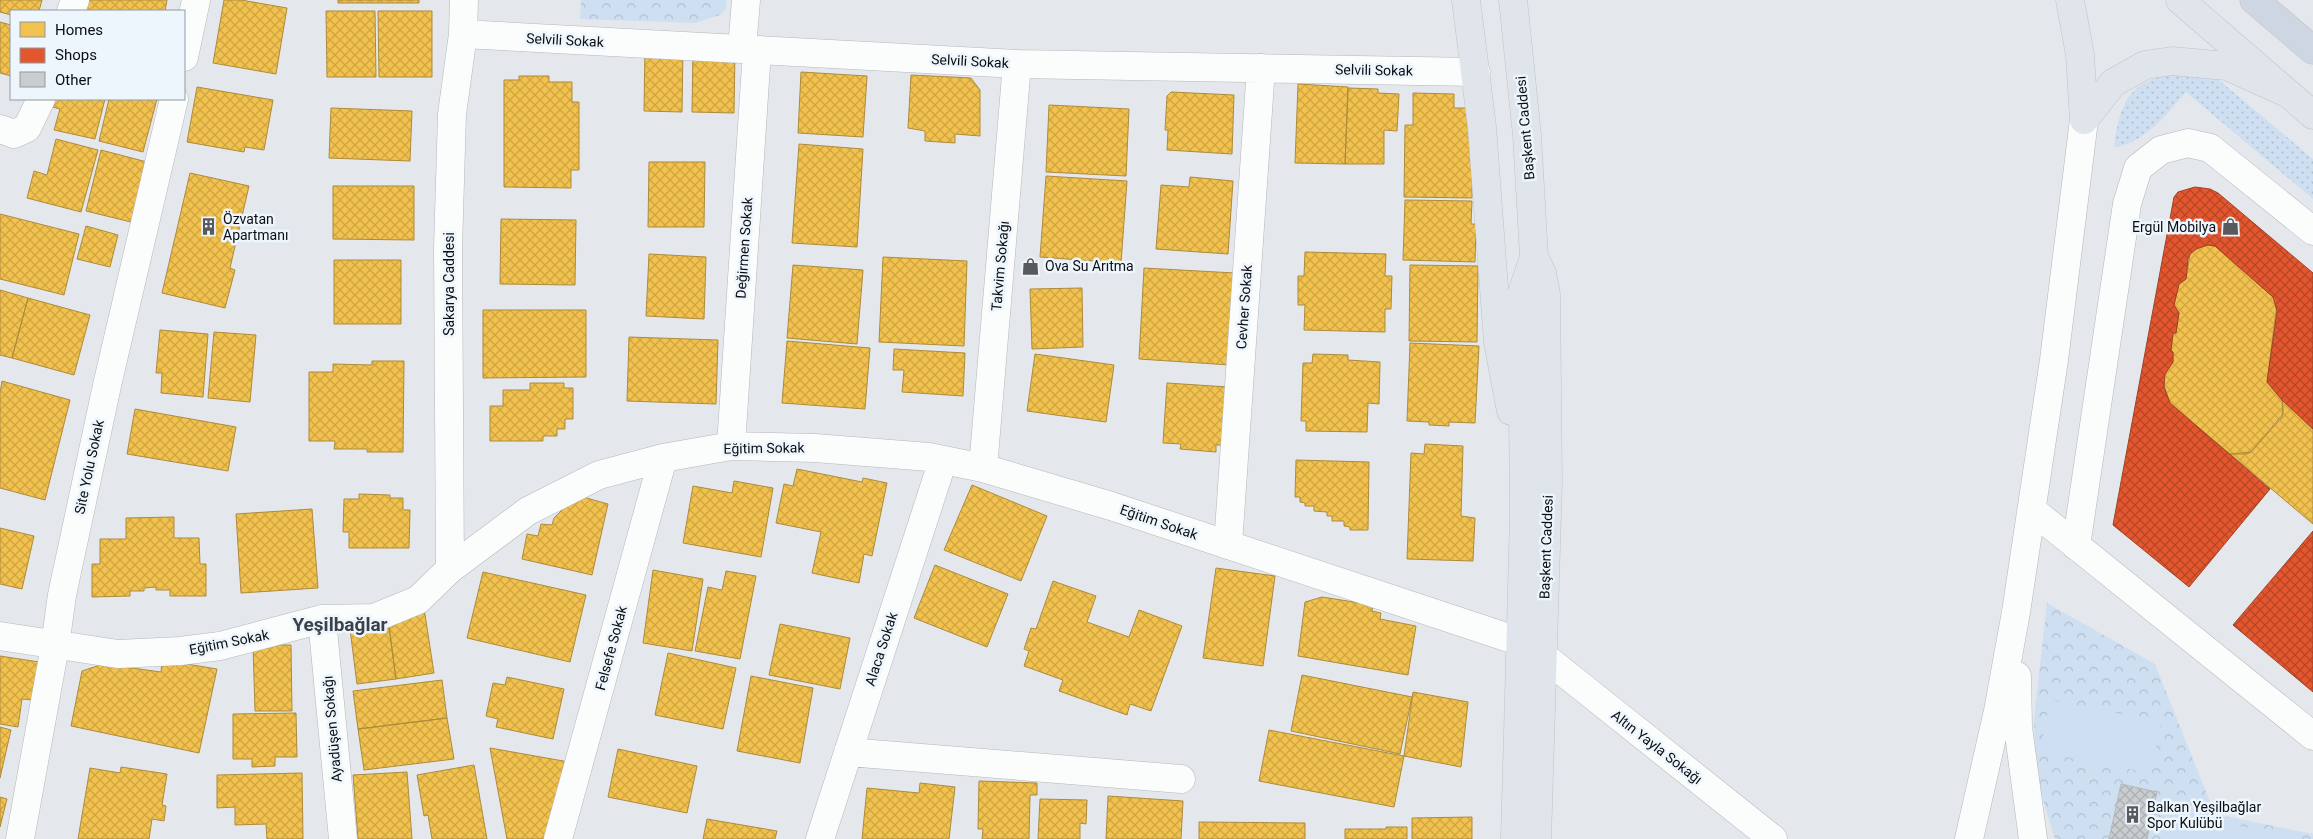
<svg xmlns="http://www.w3.org/2000/svg" width="2313" height="839" font-family="Roboto,sans-serif">
  <defs>
    <pattern id="grass-dots" width="8" height="8" patternUnits="userSpaceOnUse" patternTransform="scale(1.25)"><rect width="8" height="8" fill="#cfdff2"/><path d="M2 2h.1M6 6h.1" fill="none" stroke="#b1bece" stroke-width="1.8" stroke-linecap="round"/></pattern>
    <pattern id="park-crowns" width="20" height="18" patternUnits="userSpaceOnUse" patternTransform="scale(1.25)"><rect width="20" height="18" fill="#cfdff2"/><path d="M2 6a3 3 0 1 1 6 0M12 15a3 3 0 1 1 6 0" fill="none" stroke="#b1bece"/></pattern>
    <pattern id="homes-cross-hatch" width="8" height="8" patternUnits="userSpaceOnUse" patternTransform="scale(1.25)"><rect width="8" height="8" fill="#f2c14e"/><path d="M0 0l8 8M0 8l8-8" fill="none" stroke="#cea543"/></pattern>
    <pattern id="shops-cross-hatch" width="8" height="8" patternUnits="userSpaceOnUse" patternTransform="scale(1.25)"><rect width="8" height="8" fill="#e4572e"/><path d="M0 0l8 8M0 8l8-8" fill="none" stroke="#b74626"/></pattern>
    <pattern id="building-cross-hatch" width="8" height="8" patternUnits="userSpaceOnUse" patternTransform="scale(1.25)"><rect width="8" height="8" fill="#cacdd0"/><path d="M0 0l8 8M0 8l8-8" fill="none" stroke="#acafb2"/></pattern>
  </defs>
  <rect width="100%" height="100%" fill="#e4e8ec"/>
  <path fill="url(#grass-dots)" d="M2180 71 2214 76 2313 159V199L2186 92C2167 114 2144 144 2114 147 2121 97 2130 82 2180 71Z"/>
  <path fill="url(#park-crowns)" d="M581 0H727L726 9 720 15 695 23 580 19Z
    M2047 603 2155 664 2215 814 2313 834V839H2055L2035 774 2034 718Z"/>
  <path fill="#cfdff2" d="M2050 700 2161 722 2151 773 2040 752Z
    M2173 813 2304 839H2167Z"/>
  <path fill="url(#homes-cross-hatch)" stroke="#ad8b3c" d="M0 0H42L39 11H11V15L0 12Z
    M85 0H167L165 11H83Z
    M224 0H241L287 8 276 74 213 63Z
    M338 0H419V3H338Z
    M326 11H375L376 77H327Z
    M378 11H432V77H379Z
    M0 22 11 25V76L0 73Z
    M645 47 683 48 682 112 644 111Z
    M693 49 735 50 734 113 692 112Z
    M801 72 867 76 863 137 798 133Z
    M911 75 971 78 980 90V136L955 134V143L925 141V131L908 128Z
    M519 76H549V82H572V102H579V170H571V188L504 187V80H519Z
    M1298 84 1348 87 1345 164 1295 163Z
    M197 87 273 100 264 150 245 147 244 152 187 142Z
    M1348 88 1378 89V93L1399 94 1397 131 1384 130V164H1345Z
    M1171 92 1234 95 1232 154 1167 150 1168 130H1165L1167 96Z
    M1413 93 1454 94V108H1474L1472 198 1404 197 1405 125H1413Z
    M51 99H105L95 139 54 130 60 109 49 106Z
    M109 99H157L143 152 99 141Z
    M1049 105 1129 109 1126 176 1046 172Z
    M331 108 412 111 410 161 329 158Z
    M56 139 98 150 81 212 27 198 34 171 47 175Z
    M799 144 863 149 857 247 792 243Z
    M101 150 147 162 143 225 86 211Z
    M649 162H705L704 227H648Z
    M190 173 249 186 230 268 235 270 225 308 162 293Z
    M1046 176 1127 181 1121 263 1040 257Z
    M1190 177 1233 181 1228 254 1156 249 1161 185 1189 187Z
    M333 186H414V240L333 239Z
    M1405 200 1472 201 1471 224H1476L1475 262 1403 260Z
    M0 214 79 234 64 295 0 279Z
    M501 219 576 220 575 285 500 284Z
    M86 226 118 235 110 267 77 259Z
    M2208 245 2215 246 2273 297 2277 304 2267 382 2282 400 2283 414 2251 452 2247 454H2230L2176 409 2170 403 2163 383 2165 374 2173 362V352L2171 351 2173 333H2176L2179 313 2174 305 2179 284 2186 279 2190 254 2201 246Z
    M1305 252 1386 254 1385 276H1392L1391 309H1385V332L1304 330 1305 305H1298V276H1304Z
    M649 254 706 257 704 319 646 316Z
    M883 257 967 261 964 346 879 342Z
    M334 260H401V324H334Z
    M793 265 863 270 857 344 787 338Z
    M1410 265 1478 266 1477 342 1409 341Z
    M1144 268 1235 273 1230 365 1139 359Z
    M1082 288 1083 347 1032 349 1030 289Z
    M0 290 28 298 12 358 0 355Z
    M28 298 90 315 74 375 12 358Z
    M483 310H586V377L483 378Z
    M160 330 208 334 203 397 161 393 162 373H156Z
    M214 332 256 335 250 402 208 398Z
    M629 337 718 340 716 404 627 401Z
    M787 341 870 348 865 409 782 403Z
    M1410 343 1479 346 1475 423 1449 422V426L1429 425V422L1407 421Z
    M894 349 965 353 963 396 902 392 904 370H893Z
    M1035 354 1114 365 1106 422 1027 411Z
    M1313 354 1348 355V360L1380 362 1379 404 1368 403 1367 432 1306 431V421H1301L1303 363H1312Z
    M372 361H404L403 452H367V449H334L335 441H309V372H333V364L372 365Z
    M2 381 70 400 45 500 0 488V393Z
    M530 383H564V388H573V419H565V429H557V436H543V441H490V406H503V390H530Z
    M1167 383 1228 387 1223 445H1216V452L1180 449 1181 444 1163 443Z
    M2282 400 2313 429V524L2230 454 2251 452 2282 417 2283 409Z
    M135 409 236 427 228 471 127 454Z
    M1425 444 1463 446 1461 516 1475 518 1473 561 1407 559 1411 453 1424 454Z
    M1296 460 1369 462 1368 530H1350V527L1344 526V521H1332V516H1327V512L1314 511V506H1305V503L1300 502V497H1295Z
    M797 469 862 482 863 478 887 483 872 556 864 554 859 583 812 573 821 532 776 523 784 484 793 486Z
    M734 481 773 488 761 557 683 543 693 486 732 493Z
    M972 485 1047 516 1021 581 944 550Z
    M359 494 390 495V498H403V510H410L409 548H349V532H343L344 499H359Z
    M583 497 608 504 592 575 522 559 527 534 538 536 541 524 552 525 554 518 572 500Z
    M312 509 318 588 241 593 236 514Z
    M174 517V538H199L200 564H206V596H170V590H156V587L144 588V591H130V596L92 597V564H100V539H126V518Z
    M0 528 34 536 22 589 0 584Z
    M935 565 1008 594 987 647 914 618Z
    M1216 568 1275 576 1263 666 1203 658Z
    M653 570 703 579 692 651 643 643Z
    M726 571 756 576 740 659 695 651 708 587 722 590Z
    M483 572 586 595 570 662 467 638Z
    M1053 581 1096 596 1087 622 1129 637 1139 610 1182 626 1151 711 1130 704 1127 715 1059 691 1063 680 1024 666 1029 651 1024 649 1031 628 1036 629Z
    M1322 597 1373 605 1372 611 1381 613 1380 619 1416 626 1408 675 1298 656 1305 602Z
    M424 608 434 673 396 679 388 619Z
    M388 619 396 679 357 684 350 629Z
    M780 624 850 638 840 689 769 675Z
    M253 645H291L292 711H255Z
    M668 653 736 668 723 729 655 715Z
    M0 656 39 662 33 700 22 699 18 727 0 724Z
    M162 660 217 669 199 753 71 726 82 671 103 664 161 672Z
    M1302 675 1412 697 1400 754 1291 731Z
    M751 676 813 688 800 763 737 751Z
    M507 677 564 689 553 739 496 727 498 719 486 716 493 683 505 685Z
    M442 680 447 718 358 729 353 691Z
    M1413 692 1468 702 1461 767 1404 756Z
    M296 713 297 757H275V766L252 767V759H233V714Z
    M447 718 454 759 364 770 358 729Z
    M0 727 11 730 0 778Z
    M1269 730 1404 756 1394 807 1259 781Z
    M490 748 569 762 557 839H507Z
    M618 749 697 766 687 813 608 797Z
    M474 765 487 839H432L428 815 424 816 417 775Z
    M121 767 167 774 162 805 166 806 164 821 152 819 149 839H78L90 768 120 773Z
    M407 772 412 839H358L353 775Z
    M302 773 303 839H267L266 824 235 825V807L217 808V775Z
    M979 781 1037 783V795H1030L1029 839H982L983 829H978Z
    M920 783 955 787 949 839H862L867 788 919 793Z
    M1108 796 1183 801 1181 839H1106Z
    M0 797 7 799 0 827Z
    M1040 799 1087 800 1086 824 1080 823V839H1038Z
    M1472 817V839H1412V818Z
    M707 819 777 831 775 839H703Z
    M1199 822 1305 823V839H1199Z
    M1386 827H1407V839H1345V829H1386Z"/>
  <path fill="url(#shops-cross-hatch)" stroke="#a34125" d="M2195 187 2210 189 2218 193 2313 273V429L2282 400 2267 382 2277 311 2273 297 2215 246 2208 245 2196 249 2190 254 2188 259 2186 279 2179 284 2174 305 2179 313 2176 333H2173L2171 351 2173 352V362L2165 374 2164 387 2170 403 2270 489 2189 587 2113 525 2174 197 2178 192Z
    M2313 531V692L2233 625Z"/>
  <path fill="url(#building-cross-hatch)" stroke="#b5b8bb" d="M2121 784 2157 792 2147 839H2109Z"/>
  <g fill="none" stroke-linecap="round" stroke-linejoin="round">
    <defs>
      <path id="minor" d="M71 11 75 0
        M463 34 1017 64 1476 72
        M742 49 746 0
        M184 57 196 0
        M0 129 14 134 27 128 41 99
        M731 446 757 50
        M983 468 1017 64
        M2032 510 2313 736
        M1228 545 1261 68
        M2076 546 2127 204 2138 168 2161 150 2188 143 2210 148 2313 231
        M450 569 448 248 452 114 463 34 464 0
        M322 619 343 839
        M0 636 118 654 180 651 220 646 322 619 374 618 418 600 450 569 528 511 599 475 663 458 731 446 815 448 929 457 983 468 1111 506 1521 642
        M1542 655 1773 839
        M2017 676 2018 727 2033 839
        M848 752 1181 779
        M20 839 55 646 62 595 108 381 174 99
        M558 839 663 458
        M820 839 943 460
        M1969 839 1998 711 2016 612 2054 360 2084 120"/>
      <path id="major" d="M1466 0 1482 127 1498 342 1511 411
        M1513 0 1527 135 1534 257 1542 273 1546 294 1548 482 1537 839
        M2070 0 2080 55 2084 120
        M2180 0 2313 115
        M2084 120 2113 83 2145 65 2172 61 2227 66 2289 94
        M1515 839 1524 516 1522 293 1534 257"/>
      <path id="highway" d="M2254 0 2313 50"/>
    </defs>
    <use href="#minor" stroke="#b4b7ba" stroke-width="29"/>
    <use href="#major" stroke="#c0c2c4" stroke-width="29"/>
    <use href="#highway" stroke="#c0c2c4" stroke-width="29"/>
    <use href="#minor" stroke="#fbfcfc" stroke-width="28"/>
    <use href="#major" stroke="#e0e5ec" stroke-width="28"/>
    <use href="#highway" stroke="#cdd6e1" stroke-width="28"/>
  </g>
  <defs>
    <symbol id="building-bare" viewBox="-9 -9 18 18"><path d="M-4-6H4V6H1V3H-1V6H-4ZM-2.5-4.3h1.7v1.8h-1.7ZM.8-4.3h1.7v1.8H.8ZM-2.5-1h1.7V.8h-1.7ZM.8-1h1.7V.8H.8Z" fill="#585a5e" stroke="#edf5fd" stroke-width="2.5" paint-order="stroke"/></symbol>
    <symbol id="shop-bare" viewBox="-9 -9 18 18"><path d="M-5-2.5h2.3a2.7 3.5 0 0 1 5.4 0H5L5.5 6h-11ZM-1.5-2.5h3a1.5 2.3 0 0 0-3 0Z" fill="#585a5e" stroke="#edf5fd" stroke-width="2.5" paint-order="stroke"/></symbol>
  </defs>
  <g fill-rule="evenodd">
    <use href="#building-bare" x="196" y="214" width="25" height="25"/>
    <use href="#shop-bare" x="2218" y="214" width="25" height="25"/>
    <use href="#shop-bare" x="1018" y="254" width="25" height="25"/>
    <use href="#building-bare" x="2120" y="802" width="25" height="25"/>
  </g>
  <g text-anchor="middle" stroke-width="5" stroke-linejoin="round" paint-order="stroke">
    <g font-size="14" fill="#0c0e11" stroke="#edf5fd">
      <text transform="translate(565 40) rotate(3)" y="5">Selvili Sokak</text>
      <text transform="translate(970 61) rotate(3)" y="5">Selvili Sokak</text>
      <text transform="translate(1374 70) rotate(1)" y="5">Selvili Sokak</text>
      <text transform="translate(1525 128) rotate(-95)" y="5">Başkent Caddesi</text>
      <text transform="translate(744 248) rotate(-86)" y="5">Değirmen Sokak</text>
      <text transform="translate(1000 266) rotate(-85)" y="5">Takvim Sokağı</text>
      <text transform="translate(449 284) rotate(-90)" y="5">Sakarya Caddesi</text>
      <text transform="translate(1244 307) rotate(-86)" y="5">Cevher Sokak</text>
      <text transform="translate(764 448) rotate(-1)" y="5">Eğitim Sokak</text>
      <text transform="translate(89 467) rotate(-78)" y="5">Site Yolu Sokak</text>
      <text transform="translate(1159 522) rotate(19)" y="5">Eğitim Sokak</text>
      <text transform="translate(1546 547) rotate(-88)" y="5">Başkent Caddesi</text>
      <text transform="translate(229 642) rotate(-11)" y="5">Eğitim Sokak</text>
      <text transform="translate(611 648) rotate(-75)" y="5">Felsefe Sokak</text>
      <text transform="translate(881 649) rotate(-72)" y="5">Alaca Sokak</text>
      <text transform="translate(332 729) rotate(-95)" y="5">Ayadüşen Sokağı</text>
      <text transform="translate(1657 747) rotate(38)" y="5">Altın Yayla Sokağı</text>
    </g>
    <g font-size="14" fill="#0c0e11" stroke="#edf5fd" text-anchor="start">
      <text x="223" y="224">Özvatan<tspan x="223" dy="16">Apartmanı</tspan></text>
      <text x="2216" y="232" text-anchor="end">Ergül Mobilya</text>
      <text x="1045" y="271">Ova Su Arıtma</text>
      <text x="2147" y="812">Balkan Yeşilbağlar<tspan x="2147" dy="16">Spor Kulübü</tspan></text>
    </g>
    <g font-size="19" font-weight="bold" fill="#3b4148" stroke="#edf5fd">
      <text x="340" y="631">Yeşilbağlar</text>
    </g>
  </g>
  <rect x="10" y="10" width="175" height="90" fill="#edf5fd" stroke="#93999f"/>
  <rect x="20" y="22" width="25" height="15" fill="#f2c14e" stroke="#93999f"/>
  <text x="55" y="35" font-size="15" fill="#0c0e11">Homes</text>
  <rect x="20" y="48" width="25" height="15" fill="#e4572e" stroke="#93999f"/>
  <text x="55" y="60" font-size="15" fill="#0c0e11">Shops</text>
  <rect x="20" y="72" width="25" height="15" fill="#cacdd0" stroke="#93999f"/>
  <text x="55" y="85" font-size="15" fill="#0c0e11">Other</text>
</svg>
